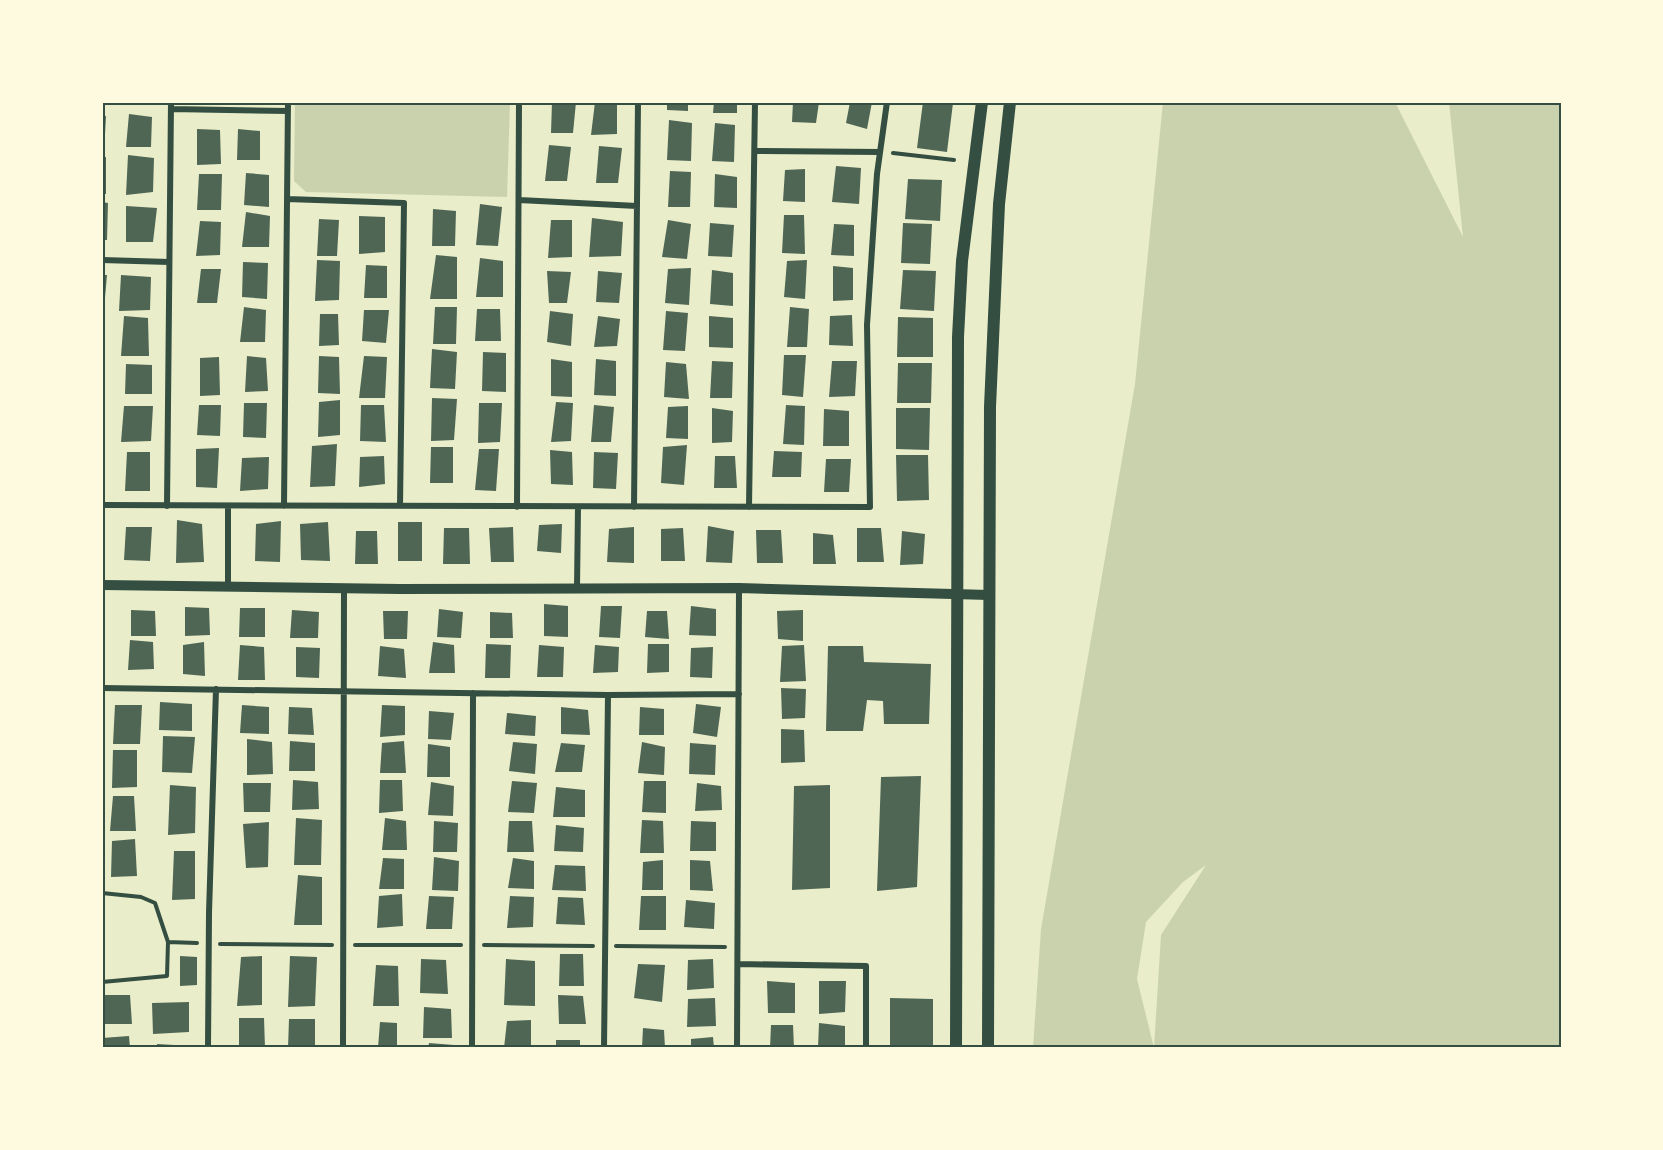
<svg xmlns="http://www.w3.org/2000/svg" width="1663" height="1150" font-family="'IBM Plex Sans',sans-serif">
  <rect width="100%" height="100%" fill="#e9edc9"/>
  <path fill="#cad2ad" fill-rule="evenodd" d="M295 102H510L507 197 306 192 294 181Z
    M1163 102H1395L1463 237 1449 102H1561V1048H1033L1041 929 1135 384ZM1206 865 1161 935 1154 1048 1137 979 1146 922 1183 882Z"/>
  <path fill="#4f6655" d="M552 102H576L573 133H551Z
    M595 102H617V134L591 135Z
    M667 102H688V111L667 110Z
    M714 102H737V113H713Z
    M793 102H819L816 123 792 122Z
    M850 102H872L867 129 846 123Z
    M923 102 953 103 947 152 917 148Z
    M129 114 152 117 151 147H126Z
    M102 116H106L104 152H102Z
    M669 120 692 123 691 161 667 160Z
    M715 123 735 125 734 162 712 161Z
    M197 129 220 130 221 164 197 165Z
    M238 129 260 131V160H237Z
    M549 145 571 147 567 181H545Z
    M599 146 622 148 618 183H596Z
    M128 155 154 158 153 192 126 195Z
    M102 157H106V194H102Z
    M836 166 861 168 859 204 832 202Z
    M805 169V202L783 201 785 170Z
    M670 171 691 172 690 207H668Z
    M246 173 269 175V207L244 205Z
    M199 174H222L221 210H197Z
    M715 174 737 177V208L714 207Z
    M908 179 942 180 940 221 905 219Z
    M102 202 108 203 107 240H102Z
    M480 204 502 207 498 246 476 245Z
    M126 206 157 208 153 242H126Z
    M433 209 456 211 455 246H432Z
    M246 212 270 216 269 247H242Z
    M784 215H804L805 254 782 253Z
    M359 216 385 217V252L359 254Z
    M592 218 623 222 621 256 589 257Z
    M319 219 339 220 337 256H317Z
    M551 220H572V257L548 258Z
    M668 220 691 224 687 259 662 257Z
    M200 221 221 222 220 255 196 256Z
    M710 223 734 225 732 257 708 256Z
    M903 223 932 224 930 264 901 263Z
    M834 224 854 225V256L831 255Z
    M436 255 457 257V299H430Z
    M480 258 503 261V297H476Z
    M317 260 340 261 339 300 315 301Z
    M807 260 805 299 784 297 787 261Z
    M243 262 268 263 267 299 242 297Z
    M366 265 387 266V298H364Z
    M833 266 853 268V300L833 301Z
    M691 268 689 305 665 303 668 269Z
    M201 269H221L217 303H197Z
    M712 270 733 273V306L710 304Z
    M903 270 936 271 934 311 900 309Z
    M547 271 571 272 567 303H549Z
    M598 271 622 273 619 303 596 302Z
    M102 275H107L104 309H102Z
    M121 275 151 277 150 310 119 311Z
    M244 307 266 310 265 342H240Z
    M435 307H457L456 344H433Z
    M790 307 809 309 807 347H787Z
    M477 309H500L501 341H475Z
    M364 310H389L386 343 362 341Z
    M550 311 573 314 571 346 547 342Z
    M666 311 688 313 685 351 663 350Z
    M320 314H338L339 345 319 346Z
    M852 315 853 346 829 345 830 316Z
    M124 316 148 318 149 356H121Z
    M598 316 620 319 617 346 594 347Z
    M709 316 733 318V348L709 347Z
    M898 317 933 318V357H897Z
    M432 349 457 352 455 389 430 388Z
    M483 352 506 353V392L482 391Z
    M784 355H806L803 397 782 395Z
    M247 356 266 358 268 391 245 392Z
    M319 356 339 357 340 394 318 393Z
    M364 356 387 357 385 398H359Z
    M219 357 220 395 200 396V358Z
    M551 359 572 362V397L551 396Z
    M596 359 616 361V396L594 395Z
    M712 361 733 362 732 398H710Z
    M832 361H857L855 396 829 397Z
    M666 362 686 364 689 399 664 397Z
    M898 363H932L931 403H897Z
    M126 364 152 365V394H125Z
    M432 398 457 399 454 440 431 441Z
    M340 400V435L318 437 319 402Z
    M556 402 573 403 571 441 551 442Z
    M244 403H267L266 438 243 437Z
    M479 403H502L500 442 478 443Z
    M199 405H221L220 436 197 435Z
    M361 405H384L386 442 360 441Z
    M594 405 614 407 611 442H591Z
    M786 405 805 406 804 445 783 444Z
    M124 406H153L151 441 121 442Z
    M688 406V439L666 438 668 407Z
    M712 408 733 411 732 442 712 443Z
    M896 408H930L929 450 896 449Z
    M824 409 849 411V446H823Z
    M337 444 335 486 310 487 312 446Z
    M687 445 684 485 661 483 663 447Z
    M431 447H453V483H430Z
    M219 448 217 488 196 487V449Z
    M479 449H499L496 491 475 490Z
    M550 450 572 452 573 485 551 484Z
    M774 451 802 452 801 477H772Z
    M127 452H150V491H125Z
    M594 452 618 453 616 489 593 488Z
    M896 455H928L929 500 897 501Z
    M384 456 385 484 359 487 360 457Z
    M715 456H735L737 488H714Z
    M269 457 268 489 240 491 242 458Z
    M826 459H851L849 492H824Z
    M177 520 202 524 204 562 176 563Z
    M281 521 280 562 255 561 256 524Z
    M328 522 330 561 301 560 300 524Z
    M398 522H422V561H398Z
    M562 524 561 553 537 551 539 525Z
    M708 526 734 531 732 563 706 562Z
    M126 527H152L150 561 124 560Z
    M513 527 514 562H491L489 528Z
    M634 527V563L607 562 609 529Z
    M444 528H469L470 564H443Z
    M683 528 685 561H661V529Z
    M857 528H881L884 562H857Z
    M756 530H781L783 563H757Z
    M356 531H377L378 564H355Z
    M902 531 925 534 923 564 900 565Z
    M813 533 833 535 836 564H813Z
    M544 604 568 606V637L544 636Z
    M601 606H622L620 638 599 637Z
    M691 606 716 609V636L689 635Z
    M185 607 209 608 210 635 185 636Z
    M240 608H265V637H239Z
    M439 609 463 612 461 638 437 637Z
    M131 610 155 611 156 636H131Z
    M292 610 319 612 318 638H290Z
    M803 610V641L778 639 777 611Z
    M383 611H408L407 639H384Z
    M647 611H667L669 639 645 637Z
    M490 612 512 613 513 638H490Z
    M130 640 153 642 154 669 128 670Z
    M204 642 205 676 183 674V645Z
    M433 642 454 645 455 673H429Z
    M486 644 511 645 510 678H485Z
    M648 644H669V672L647 673Z
    M240 645 264 647 265 680H238Z
    M539 645 564 647 563 677H537Z
    M595 645 619 647 618 672 593 673Z
    M804 645 806 681 780 682 782 646Z
    M380 646 404 649 406 678 378 676Z
    M828 646H863L864 662 931 664 929 724H884L883 701 867 700 863 731H826Z
    M296 647 320 648 319 678 296 677Z
    M713 647 712 678 690 677 691 648Z
    M781 688 806 689 805 718 782 719Z
    M160 702 192 704V731L159 730Z
    M696 704 721 707 717 737 693 733Z
    M115 705H142L140 744H113Z
    M242 705 269 707V734L240 733Z
    M382 705 405 706V735L380 737Z
    M289 707 312 708 314 735 288 734Z
    M561 707 588 710 590 735 561 734Z
    M640 707 664 709V735H639Z
    M429 711 454 713 451 740 428 739Z
    M507 713 536 716 535 736 505 734Z
    M781 729 804 730 805 762 781 763Z
    M163 736 195 737 192 773 162 772Z
    M247 739 272 742 273 774 247 775Z
    M290 741 315 743V771H289Z
    M404 741 406 773H380L382 743Z
    M513 742 537 744 535 774 509 771Z
    M642 742 665 747 664 775 638 773Z
    M561 743 585 745 582 772H555Z
    M690 743 716 745 715 775 689 774Z
    M428 744 450 747V777H427Z
    M113 750H137V787L112 788Z
    M921 776 917 887 877 891 881 777Z
    M293 780 318 782 319 809 292 810Z
    M380 780H402L403 811 379 813Z
    M512 781 537 783 534 813 508 812Z
    M644 781H666V813L642 812Z
    M431 782 454 786 453 816 428 815Z
    M243 783H271L270 812H244Z
    M697 783 721 786 722 810 695 811Z
    M170 785 196 787 195 833 168 835Z
    M830 785V888L792 890 794 786Z
    M556 787 585 790V817H553Z
    M113 796H134L136 831H110Z
    M296 818 322 820 321 865H294Z
    M385 818 406 821 407 850H382Z
    M642 820 663 821 664 853H640Z
    M434 821 458 823 457 852H433Z
    M509 821H532L534 852H507Z
    M691 821 716 822V851H690Z
    M269 822 268 867 246 868 243 824Z
    M556 825 584 828 583 852 554 851Z
    M135 839 137 876 111 877 112 841Z
    M174 851H195V899L172 900Z
    M434 857 459 861 458 891 432 890Z
    M383 858 404 859V889H379Z
    M513 858 534 861V889L508 888Z
    M663 860V890H642L643 862Z
    M690 860 710 861 713 891 690 890Z
    M555 865 585 866 586 891 552 890Z
    M298 875 322 877V925H294Z
    M402 894 403 926 377 928 379 896Z
    M429 896 454 897 452 929H426Z
    M510 896 534 897 533 927 507 928Z
    M641 896H666V930H639Z
    M558 897 583 898 585 925 556 924Z
    M686 900 715 903 714 929 684 927Z
    M560 954H583L584 986H559Z
    M180 956 197 957V985L180 986Z
    M262 956V1005L237 1006 241 957Z
    M290 956 317 957 315 1006 288 1007Z
    M421 959 446 960 448 994 420 993Z
    M506 959 535 961V1006L504 1005Z
    M713 959 714 988 687 990 688 960Z
    M638 964 665 965 662 1002 634 998Z
    M376 965 398 966 399 1006H373Z
    M767 981 795 983V1013H768Z
    M819 981H846L845 1012 819 1014Z
    M102 995H130L132 1024H102Z
    M558 995 583 996 586 1024H559Z
    M715 998 716 1026 687 1027 688 999Z
    M890 998 933 999V1048H890Z
    M189 1002V1032L153 1034 152 1003Z
    M424 1007 451 1009 452 1038H423Z
    M239 1018H264L265 1048H239Z
    M289 1019H315V1048H288Z
    M531 1020V1048H504L507 1021Z
    M380 1022 397 1023V1048H378Z
    M819 1023 845 1026V1048H818Z
    M771 1025H793L794 1048H770Z
    M643 1028 664 1030 665 1048H642Z
    M129 1036 130 1048H102V1038Z
    M713 1037 714 1048H691V1039Z
    M556 1040H580V1048H556Z
    M429 1043 454 1045V1048H428Z
    M157 1044 191 1046V1048H157Z"/>
  <g fill="none" stroke-linecap="round" stroke-linejoin="round">
    <path stroke="#344e41" stroke-width="4" d="M893 153 954 160
      M102 893 141 897 155 903 168 942 167 976 102 982
      M168 942 197 943
      M220 944 332 945
      M355 945H461
      M484 945 593 946
      M616 946 725 947"/>
    <path stroke="#344e41" stroke-width="6" d="M171 109 288 111
      M755 151 880 152
      M287 199 404 203 400 506
      M519 200 637 206
      M102 260 169 262
      M102 505 870 507 867 325 877 174 887 102
      M167 506 171 102
      M284 506 288 102
      M517 507 519 102
      M634 507 638 102
      M749 507 755 102
      M228 587V506
      M577 588 578 507
      M102 688 608 695 739 694
      M738 964 866 966V1048
      M208 1048 209 913 216 689
      M343 1048 344 588
      M472 1048 473 693
      M604 1048 608 695
      M737 1048 739 588"/>
    <path stroke="#344e41" stroke-width="10" d="M102 585 400 589 739 588 989 595"/>
    <path stroke="#344e41" stroke-width="12" d="M956 1048 958 337 962 261 982 102
      M988 1048 990 407 999 204 1010 102"/>
  </g>
  <rect width="1663" height="1150" fill="none" stroke="#fefae0" stroke-width="207"/>
  <rect x="104" y="104" width="1456" height="942" fill="none" stroke="#344e41" stroke-width="2"/>
</svg>
